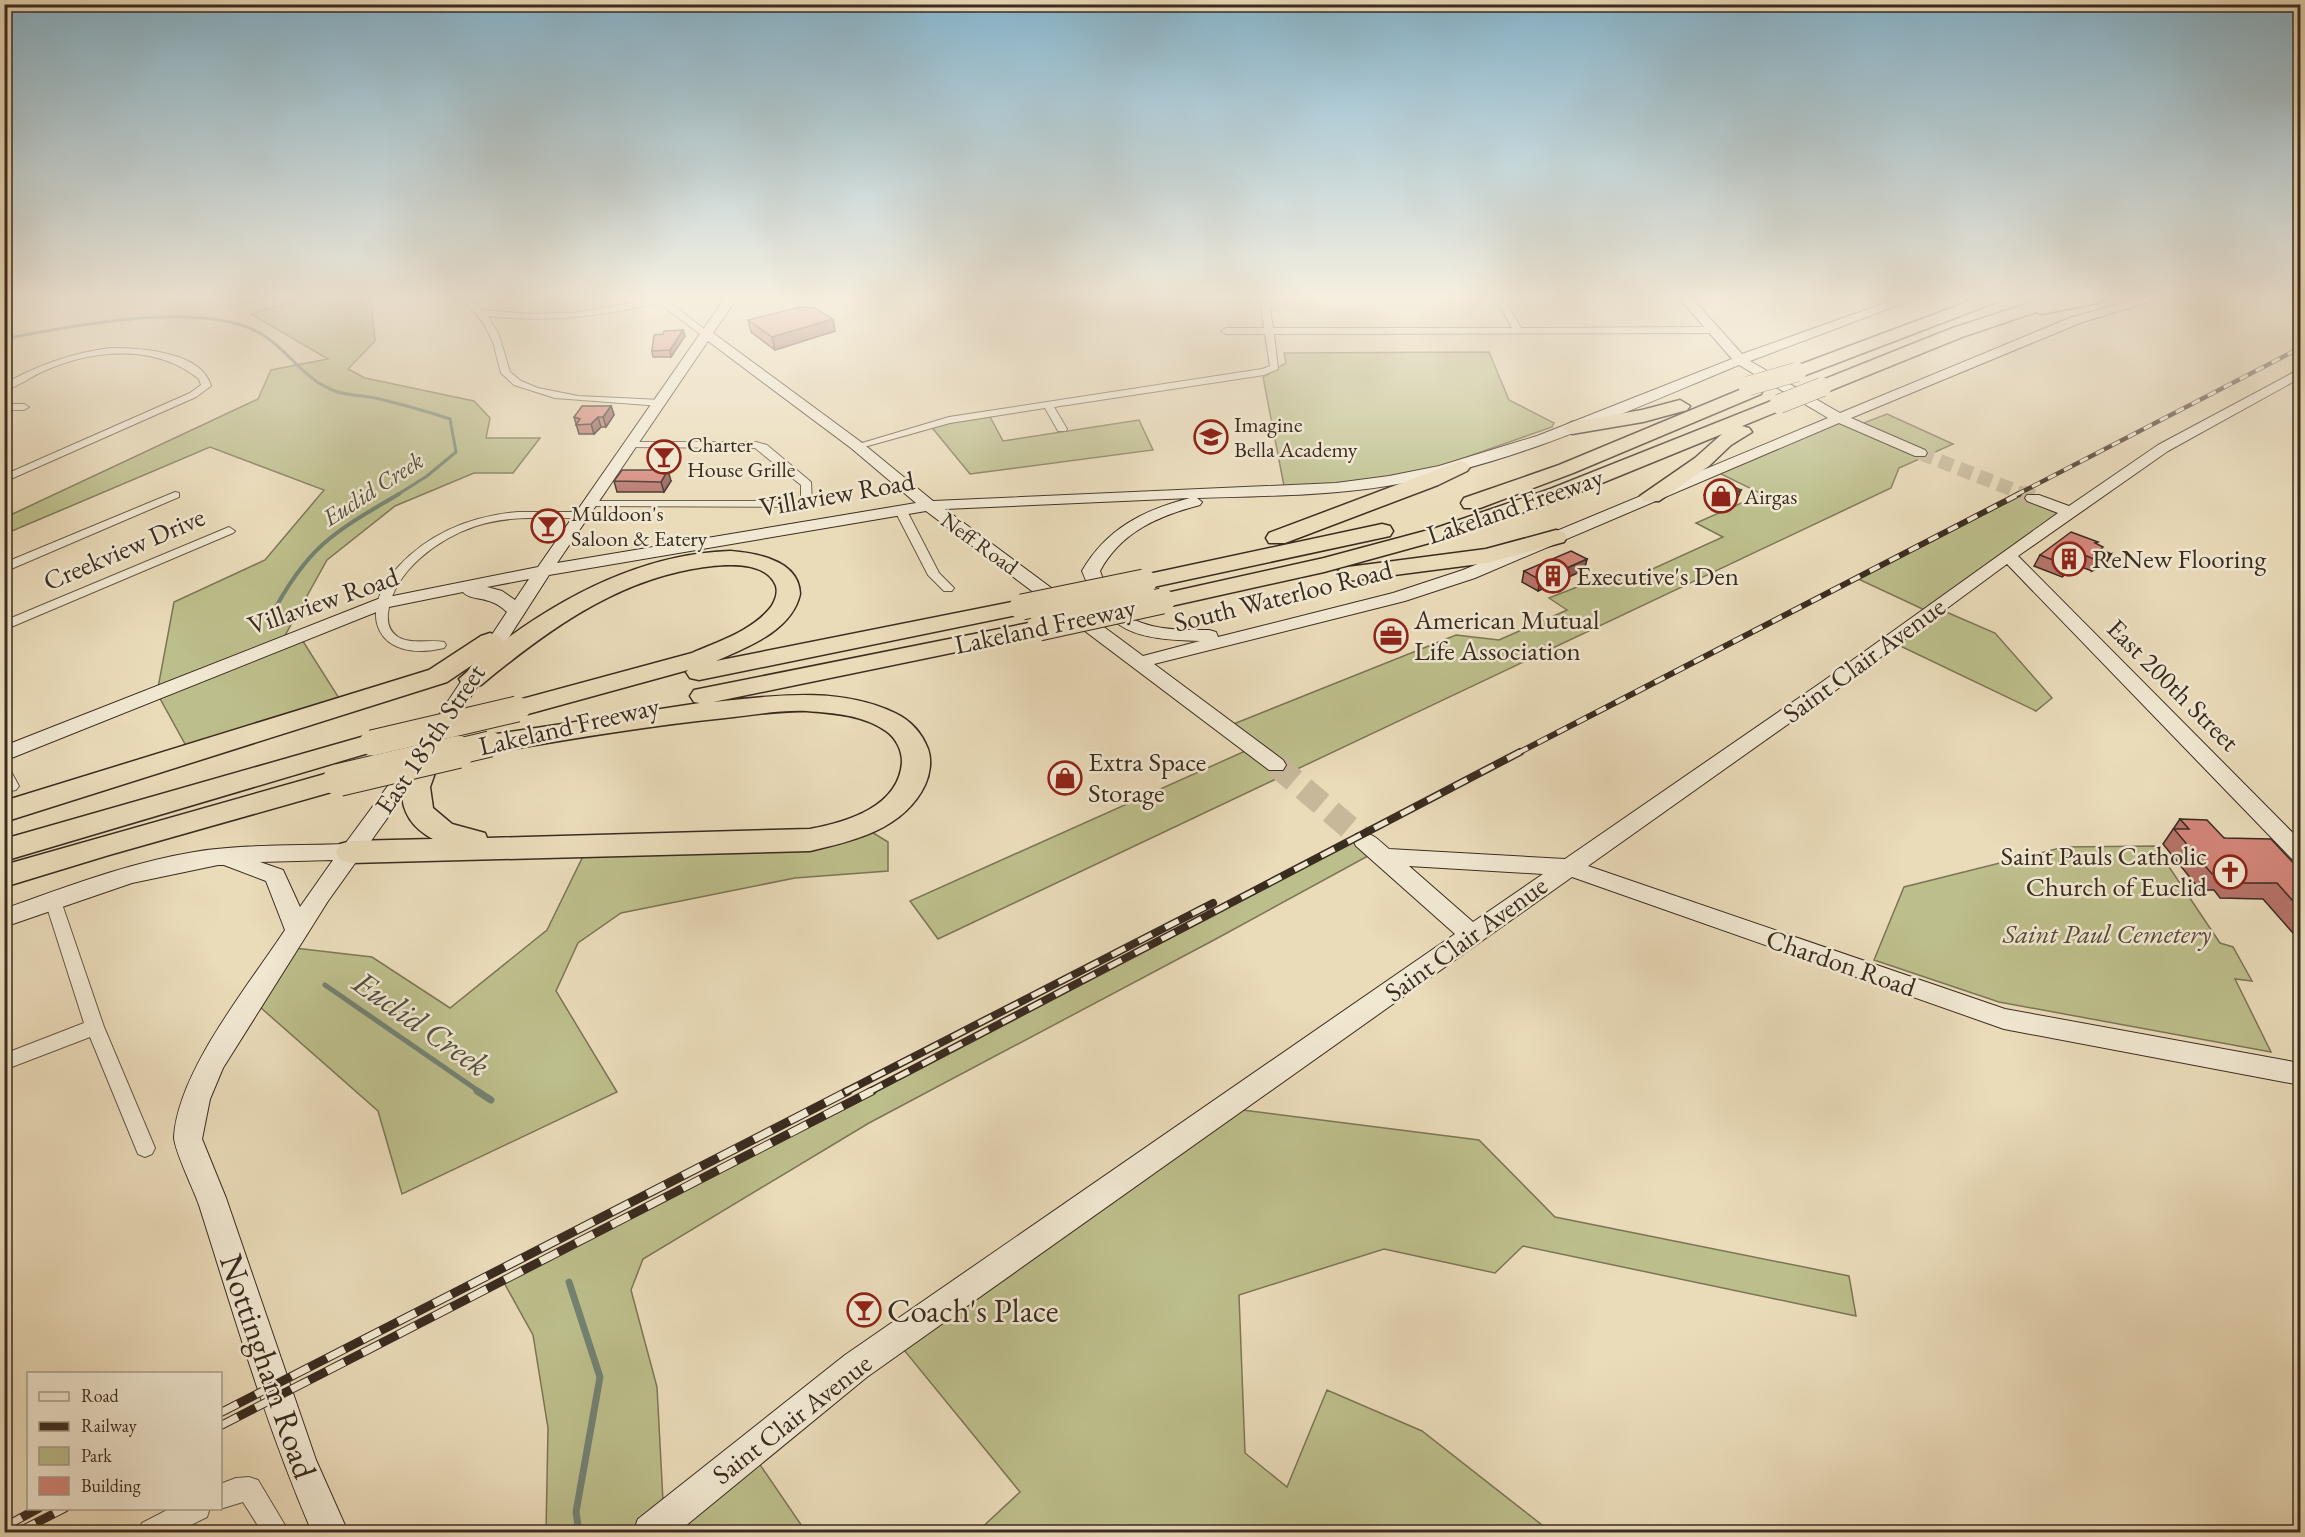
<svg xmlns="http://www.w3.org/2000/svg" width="2305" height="1537" font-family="'EB Garamond',serif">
  <rect width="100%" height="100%" fill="#eadbb9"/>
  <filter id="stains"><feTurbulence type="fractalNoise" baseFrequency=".00333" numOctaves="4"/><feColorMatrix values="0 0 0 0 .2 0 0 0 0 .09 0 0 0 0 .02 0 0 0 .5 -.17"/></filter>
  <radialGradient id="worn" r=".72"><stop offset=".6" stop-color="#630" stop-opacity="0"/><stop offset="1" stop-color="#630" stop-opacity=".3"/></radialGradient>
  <path fill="#bcbe8b" stroke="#7c7556" stroke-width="1.5" d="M303 298 371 302 375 341 348 369 365 378 474 401 490 418 486 438H540L513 473H474L395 506 327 560 282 641 299 635 344 706 190 753 157 693 174 602 265 560 324 490 210 447 5 534 4 518 258 399 271 370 328 359 251 314Z
    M1489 352 1509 400 1554 423 1552 427 1427 471 1336 484 1284 486 1263 377 1286 363 1284 353Z
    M988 413 1003 441 1139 420 1153 450 970 474 929 424Z
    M1887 414 1953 444 1899 468 1891 488 938 939 910 901 1252 748 1226 727 1456 635 1499 640 1567 610 1549 598 1600 578 1626 581 1723 537 1696 523 1762 494 1713 470 1839 418 1856 426Z
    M2021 493 2070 512 1937 608 1995 633 2052 698 2036 711 1890 641 1929 612 1856 578Z
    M862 826 888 842V871L795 878 621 913 578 943 556 991 617 1092 402 1194 378 1111 252 1000 286 947 372 957 450 1008 547 930 588 846Z
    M1360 835 1377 851 1214 940 869 1123 643 1259 631 1290 657 1387 664 1520 750 1450 806 1532H546L548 1428 533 1335 502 1279 1114 966Z
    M2155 846 2220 943 2233 947 2252 981 2235 979 2271 1052 1999 1002 1874 960 1904 887 2064 847Z
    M1227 1108 1479 1140 1555 1217 1849 1276 1856 1316 1523 1246 1495 1273 1384 1249 1239 1295 1245 1453 1287 1487 1327 1390 1422 1431 1551 1532H977L1020 1492 895 1339Z"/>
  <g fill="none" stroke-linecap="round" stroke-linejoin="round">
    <path stroke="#738273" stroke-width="3" d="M4 339C70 326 195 301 256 331 286 346 303 380 335 391 348 396 362 395 375 398 401 404 426 411 450 419L456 452 427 476 397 495"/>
    <path stroke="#738273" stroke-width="4" d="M270 618C307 547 332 533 399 494"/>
    <path stroke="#738273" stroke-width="5" d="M325 985 480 1092"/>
    <path stroke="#738273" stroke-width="7" d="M477 1091 491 1100
      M569 1282 600 1377 576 1512 579 1532"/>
    <path stroke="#c7b89a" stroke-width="14" stroke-dasharray="14 7" stroke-linecap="butt" d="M1920 453 2026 495"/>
    <path stroke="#c7b89a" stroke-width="18" stroke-dasharray="18 9" stroke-linecap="butt" d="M2022 494 2033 498"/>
    <path stroke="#c7b89a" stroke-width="24" stroke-dasharray="24 12" stroke-linecap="butt" d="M1276 765 1364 840"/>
    <defs>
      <path id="street" d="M461 298H470L483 310 530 314 572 313 664 298 712 335 704 337 659 303C601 316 547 323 488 316L499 335 510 372 521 381 538 388 578 396 661 400 666 403 661 406 555 398 514 385 501 373 493 342 483 322Z
        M1260 298H1268L1273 328H1512L1496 298H1504L1521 328 1712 327 1716 330 1712 333 1274 334 1278 369 1264 375 1054 407 1067 429 1066 431H1058L1045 408 950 423 857 449 852 446 949 417 1262 369 1270 366 1265 334H1226L1221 331 1226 328H1264Z
        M110 348C139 348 202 351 211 386L196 397 4 482V475L190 393 201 385 199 379C156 344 95 349 46 370 32 376 19 386 4 391V384C38 365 72 353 110 348Z
        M4 404H24L29 407 24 410H4Z
        M632 442H756L767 445 811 482 812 504 806 507 585 506V502L589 501H801V485L755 448 628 447 627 445Z
        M175 492 179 493V497L4 572V563Z
        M900 506 906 509 939 573 954 588 952 591H944L928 575 894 509Z
        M518 512H582L588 515 582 518C547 518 510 515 476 526 439 538 393 571 388 613 387 623 389 631 398 637 412 645 429 639 444 642L446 645 444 648C378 664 354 614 399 566 431 532 472 516 518 512Z
        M229 527 235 531 233 533 4 630V621Z
        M4 766 9 768 19 786 16 790 11 791 4 788Z
        M53 895 59 897 61 901 104 1027 155 1148 152 1154 145 1157 138 1154 90 1037 4 1070V1054L84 1023 45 901 47 897Z
        M249 1477 258 1480 289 1532H262L243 1502 220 1509 218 1508H220V1484L236 1478Z
        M171 1508H210L207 1517 177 1532H138L142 1523Z"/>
      <path id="secondary" d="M725 298H737L713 333 861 442 933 501 1336 483 1389 476 1439 466 1537 436 1732 359 1679 298H1692L1742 354 1899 298H1917L1750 361 1840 413 2072 317 2141 298H2161L2080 323 1851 418 1925 450 1927 453 1925 456H1915L1839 423 1475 578 1405 601 1154 664 1283 760 1286 765 1283 770H1269L926 511 549 575 441 743 328 901 223 1068 210 1099 202 1139 226 1198 316 1460 348 1532H312C266 1426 234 1315 199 1205 194 1190 174 1150 174 1137 178 1071 249 985 285 930L266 881 224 865H218L132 883 4 927V909C66 887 128 863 194 852 243 844 295 846 345 844L427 733 507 612C489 594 471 602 463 592L389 607 4 761V746L378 599 538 567ZM708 341 851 448 916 503 557 563ZM1739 365 1828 418 1463 570 1393 593 1218 637 1216 632 1209 630C1180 630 1141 631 1119 609 1109 599 1105 584 1100 571 1121 532 1158 516 1200 505L1202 502 1197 498C1260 496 1324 496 1387 486 1510 466 1625 412 1739 365ZM1190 498C1144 510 1107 528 1082 571 1107 634 1136 639 1200 641L1143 656 945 509ZM529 579 515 600 502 591 487 587ZM333 860 300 907 283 870 260 862Z
        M2300 369V378L2168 451 2018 556 2300 840V861L2292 859 2007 564 1836 690 1588 866 2005 1009 2300 1063V1085L2004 1029 1572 877 867 1377 678 1532H633L638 1519 845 1355 1455 934 1356 846 1353 840 1356 834C1371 830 1378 840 1389 849L1565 859 1822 682 2058 513 2027 501 2025 498 2027 495H2039L2069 506 2158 445ZM1409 866 1543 874 1473 922Z"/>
      <path id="highway" d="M1978 298H2001L1999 301 1803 376H1791L1788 372 1791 368Z
        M2044 298H2106L2098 303 2042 314 2036 312 1962 337 1829 391H1815L1813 387 1815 383 1950 329Z
        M1754 384 1761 386 1763 390 1761 394 1573 473 1480 508H1464L1461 503 1464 498 1559 465Z
        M1779 398 1789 404 1786 408 1742 426 1749 428 1752 432 1731 445 1709 466 1659 501H1643L1640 496 1695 458 1722 434 1565 498 1451 537 1324 572 1162 608 1153 606 1150 601 1153 596 1324 558 1436 528 1550 489Z
        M1680 400 1690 406 1687 410 1643 422 1572 434 1562 428 1572 422 1642 410Z
        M1460 461 1467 463 1470 467 1467 471 1438 485 1285 543H1269L1266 538 1269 533Z
        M1382 524 1390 526 1393 531 1390 536 1144 589 1136 587 1132 582 1136 577 1144 575Z
        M1556 530 1564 532 1567 537 1564 542 1487 563 1348 581 1340 579 1336 574 1340 569 1348 567 1486 549Z
        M730 551C756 553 799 560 800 594 792 631 747 647 716 661L1022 600 1031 602 1034 607 1031 612 1022 614 699 680 690 678 686 672 688 670 517 717 507 715 504 709 507 703 692 653C719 641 752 631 771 607 775 601 778 593 776 586 765 557 714 565 692 569 610 584 544 633 481 685L472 687 463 685 459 679 484 657 447 682 4 822V801L429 670 481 636 490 633 499 636 503 641 501 643C568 593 645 554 730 551Z
        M1039 621 1048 623 1051 628 1048 633 713 702C773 696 838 686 895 713 910 720 922 733 928 749 932 760 930 774 925 785 904 829 854 841 810 851L351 863 340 860 336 852 340 844 351 841 433 839C388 815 399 772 422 736L432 733 442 736 446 742 430 787 433 808 452 824 485 833 487 838 810 829C847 822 899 807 902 762 902 750 896 738 886 731 864 715 833 713 807 711 779 710 752 715 725 718 646 726 568 739 490 753L480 750 476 744 480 738 490 735 700 703 694 702 690 696 694 690Z
        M372 734 382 737 386 743 382 749 4 861V839Z
        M339 770 349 773 353 780 349 787 109 855 4 887V865Z"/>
    </defs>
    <use href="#street" stroke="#675846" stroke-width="2"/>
    <use href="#secondary" stroke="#3b2c20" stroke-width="2"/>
    <use href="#highway" stroke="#3b2c20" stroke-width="3"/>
    <use href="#street" fill="#f1e8d2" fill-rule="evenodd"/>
    <use href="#secondary" fill="#f1e8d2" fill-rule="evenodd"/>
    <use href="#highway" fill="#eadbb9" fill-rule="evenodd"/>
    <defs>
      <path id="rail-far3" d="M2016 495 2300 348"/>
      <path id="rail-far2" d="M1518 753 2019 494"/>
      <path id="rail-far1" d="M845 1092 1213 903
        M869 1092 1520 752"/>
      <path id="rail" d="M220 1413 848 1091
        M220 1426 872 1091
        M4 1527 39 1508
        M18 1532 65 1508"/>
    </defs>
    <use href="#rail-far3" stroke="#3b2c20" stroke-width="4.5"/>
    <use href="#rail-far2" stroke="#3b2c20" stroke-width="6"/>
    <use href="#rail-far1" stroke="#3b2c20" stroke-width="8"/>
    <use href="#rail" stroke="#3b2c20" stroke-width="9"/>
    <use href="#rail-far3" stroke="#f1e8d2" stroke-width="3" stroke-dasharray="9" stroke-linecap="butt"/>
    <use href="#rail-far2" stroke="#f1e8d2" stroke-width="4" stroke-dasharray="11" stroke-linecap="butt"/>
    <use href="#rail-far1" stroke="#f1e8d2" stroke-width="5" stroke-dasharray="15" stroke-linecap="butt"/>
    <use href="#rail" stroke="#f1e8d2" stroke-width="7" stroke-dasharray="20" stroke-linecap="butt"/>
    <defs>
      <path id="highway-bridge-far2" d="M1748 386 1797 372
        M1779 404 1822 387"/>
      <path id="highway-bridge-far1" d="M1022 607 1144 582
        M1039 628 1162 601
        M372 743 517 709
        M452 753 490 744"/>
      <path id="highway-bridge" d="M339 780 458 752"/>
    </defs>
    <use href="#highway-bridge-far2" stroke="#3b2c20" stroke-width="20" stroke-linecap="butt"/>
    <use href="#highway-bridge-far1" stroke="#3b2c20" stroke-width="27" stroke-linecap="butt"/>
    <use href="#highway-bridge" stroke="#3b2c20" stroke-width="34" stroke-linecap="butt"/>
    <use href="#highway-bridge-far2" stroke="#eadbb9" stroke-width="19"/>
    <use href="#highway-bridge-far1" stroke="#eadbb9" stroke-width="25"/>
    <use href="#highway-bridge" stroke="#eadbb9" stroke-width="32"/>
  </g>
  <path fill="#b6736a" stroke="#3b2c20" stroke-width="1.5" d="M833 319 835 331 775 350 751 332 748 320Z
    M683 330 685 336 671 357H653L652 351 663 334Z
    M611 406 614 415 606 427H601L594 434H579L574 417Z
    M614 481H671L664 492H617Z
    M1707 488 1741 490 1738 497 1724 504 1704 495Z
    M2097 544 2101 550 2111 554 2105 565 2092 571 2076 565 2062 577 2034 566 2040 555Z
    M1587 559 1584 570 1538 591 1522 582 1524 571Z
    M2180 819 2301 871V942L2263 899 2220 898 2214 890H2200L2163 844Z"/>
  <path fill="#945e56" stroke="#3b2c20" stroke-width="1.5" d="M833 319 835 331 775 350 772 337Z
    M683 330 685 336 671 357 670 350Z
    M611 406 614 415 606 427 603 417Z
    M598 417 601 427 594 434 591 424Z
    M668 470 671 481 664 492 661 482Z
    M1741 490 1738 497 1724 504 1726 497Z
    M2082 554 2076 565 2062 577 2068 566Z
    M2111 554 2105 565 2092 571 2098 561Z
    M1587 559 1584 570 1538 591 1540 580Z"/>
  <path fill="#d4867b" stroke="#3b2c20" stroke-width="1.5" d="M801 307 815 308 833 319 772 337 748 320Z
    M683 330 670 350 652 351 654 335 663 334 664 331Z
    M582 406H611L603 417H598L591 424 576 425 580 419 574 417Z
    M622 470H668L661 482 614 481Z
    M1721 481 1741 490 1726 497 1707 488Z
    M2071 532 2098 542 2095 543 2103 547 2100 550 2111 554 2098 561 2082 554 2068 566 2040 555Z
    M1571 551 1587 559 1540 580 1524 571Z
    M2180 819 2207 820 2224 838 2271 839 2301 871V910L2277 883H2233L2226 874H2212L2174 829H2189Z"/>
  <linearGradient id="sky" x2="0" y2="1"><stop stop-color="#88b7cf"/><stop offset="0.58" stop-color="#f6efe0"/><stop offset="1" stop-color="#f6efe0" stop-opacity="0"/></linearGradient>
  <rect width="2305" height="513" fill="url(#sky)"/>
  <defs>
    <symbol id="school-ring" viewBox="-11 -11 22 22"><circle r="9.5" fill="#f1e8d2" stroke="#8f2418" stroke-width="1.5"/><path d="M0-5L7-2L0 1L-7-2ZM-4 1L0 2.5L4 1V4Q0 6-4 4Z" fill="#8f2418"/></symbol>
    <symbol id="bar-ring" viewBox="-11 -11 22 22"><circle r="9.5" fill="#f1e8d2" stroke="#8f2418" stroke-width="1.5"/><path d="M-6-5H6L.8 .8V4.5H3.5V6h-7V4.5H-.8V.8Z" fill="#8f2418"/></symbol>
    <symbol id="shop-ring" viewBox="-11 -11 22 22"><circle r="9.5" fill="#f1e8d2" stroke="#8f2418" stroke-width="1.5"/><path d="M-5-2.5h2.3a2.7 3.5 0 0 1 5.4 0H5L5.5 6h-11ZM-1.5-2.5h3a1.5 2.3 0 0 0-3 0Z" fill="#8f2418"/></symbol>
    <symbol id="building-ring" viewBox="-11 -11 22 22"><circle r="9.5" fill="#f1e8d2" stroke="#8f2418" stroke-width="1.5"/><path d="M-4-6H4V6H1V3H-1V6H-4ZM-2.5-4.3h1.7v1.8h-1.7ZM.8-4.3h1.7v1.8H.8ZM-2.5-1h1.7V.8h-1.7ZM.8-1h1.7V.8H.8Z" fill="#8f2418"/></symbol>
    <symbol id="office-ring" viewBox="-11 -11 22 22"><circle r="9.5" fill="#f1e8d2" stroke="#8f2418" stroke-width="1.5"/><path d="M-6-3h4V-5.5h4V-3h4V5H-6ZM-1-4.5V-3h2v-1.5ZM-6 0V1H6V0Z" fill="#8f2418"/></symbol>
    <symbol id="church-ring" viewBox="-11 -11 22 22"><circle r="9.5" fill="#f1e8d2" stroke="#8f2418" stroke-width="1.5"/><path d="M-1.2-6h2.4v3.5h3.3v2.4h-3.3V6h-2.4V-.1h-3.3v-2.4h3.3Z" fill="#8f2418"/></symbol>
  </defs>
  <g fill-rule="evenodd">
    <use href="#school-ring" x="1192" y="418" width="38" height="38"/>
    <use href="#bar-ring" x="645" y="438" width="38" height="38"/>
    <use href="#shop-ring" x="1702" y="477" width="38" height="38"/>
    <use href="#bar-ring" x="529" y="507" width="38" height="38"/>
    <use href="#building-ring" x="2050" y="540" width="38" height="38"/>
    <use href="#building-ring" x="1534" y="557" width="38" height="38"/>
    <use href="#office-ring" x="1372" y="617" width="38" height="38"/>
    <use href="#shop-ring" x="1046" y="759" width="38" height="38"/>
    <use href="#church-ring" x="2211" y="853" width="38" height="38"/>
    <use href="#bar-ring" x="845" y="1291" width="38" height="38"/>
  </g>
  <g text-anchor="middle" stroke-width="5" stroke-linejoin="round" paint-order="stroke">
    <g font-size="22" fill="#3b2c20" stroke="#f1e8d2" text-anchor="start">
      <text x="1234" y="432">Imagine<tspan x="1234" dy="25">Bella Academy</tspan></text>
      <text x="687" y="452">Charter<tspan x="687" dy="25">House Grille</tspan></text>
      <text x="1744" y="504">Airgas</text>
      <text x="571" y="521">Muldoon's<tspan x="571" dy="25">Saloon &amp; Eatery</tspan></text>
    </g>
    <g font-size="22" fill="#3b2c20" stroke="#f1e8d2">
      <text transform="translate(980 543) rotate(36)" y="8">Neff Road</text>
    </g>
    <g font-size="24" font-style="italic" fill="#525042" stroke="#f1e8d2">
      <text transform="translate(373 489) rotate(-33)" y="8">Euclid Creek</text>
    </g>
    <g font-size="27" fill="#3b2c20" stroke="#f1e8d2">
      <text transform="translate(837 494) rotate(-10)" y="9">Villaview Road</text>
      <text transform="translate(1515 506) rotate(-19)" y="9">Lakeland Freeway</text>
      <text transform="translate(124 549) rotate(-23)" y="9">Creekview Drive</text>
      <text transform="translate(1283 596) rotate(-14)" y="9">South Waterloo Road</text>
      <text transform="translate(323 601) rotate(-19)" y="9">Villaview Road</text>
      <text transform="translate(1045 626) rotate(-12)" y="9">Lakeland Freeway</text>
      <text transform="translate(1864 660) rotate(-36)" y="9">Saint Clair Avenue</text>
      <text transform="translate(2173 685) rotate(45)" y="9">East 200th Street</text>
      <text transform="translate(569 726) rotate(-13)" y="9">Lakeland Freeway</text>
      <text transform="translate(430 739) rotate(-56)" y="9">East 185th Street</text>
      <text transform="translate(1466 939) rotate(-36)" y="9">Saint Clair Avenue</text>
      <text transform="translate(1841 963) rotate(19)" y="9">Chardon Road</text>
      <text transform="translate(792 1419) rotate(-38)" y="9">Saint Clair Avenue</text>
    </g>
    <g font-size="27" fill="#3b2c20" stroke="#f1e8d2" text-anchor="start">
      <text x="2092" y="568">ReNew Flooring</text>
      <text x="1576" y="585">Executive's Den</text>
      <text x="1414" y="629">American Mutual<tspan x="1414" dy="31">Life Association</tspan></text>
      <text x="1088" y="771">Extra Space<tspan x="1088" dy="31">Storage</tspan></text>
      <text x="2207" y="865" text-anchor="end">Saint Pauls Catholic<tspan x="2207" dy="31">Church of Euclid</tspan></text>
    </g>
    <g font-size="27" font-style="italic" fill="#554935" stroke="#f1e8d2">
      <text x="2107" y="943">Saint Paul Cemetery</text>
    </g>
    <g font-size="33" font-style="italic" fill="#525042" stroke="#f1e8d2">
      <text transform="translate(422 1023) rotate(35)" y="12">Euclid Creek</text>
    </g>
    <g font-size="33" fill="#3b2c20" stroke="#f1e8d2" text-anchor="start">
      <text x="887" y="1322">Coach's Place</text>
    </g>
    <g font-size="33" fill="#3b2c20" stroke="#f1e8d2">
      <text transform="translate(269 1366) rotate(71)" y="12">Nottingham Road</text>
    </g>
  </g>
  <rect width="2305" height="1537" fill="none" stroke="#eadbb9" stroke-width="24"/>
  <rect x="6" y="6" width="2293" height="1525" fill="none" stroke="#3b2c20" stroke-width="3"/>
  <rect x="12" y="12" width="2281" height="1513" fill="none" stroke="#3b2c20" stroke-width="1.5"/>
  <rect x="27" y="1372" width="195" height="138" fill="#f1e8d2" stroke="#a89d8b" stroke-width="1.5"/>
  <rect x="39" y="1392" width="30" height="9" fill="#f1e8d2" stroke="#a89d8b" stroke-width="1.5"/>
  <text x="81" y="1402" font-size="18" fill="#3b2c20">Road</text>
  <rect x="39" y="1422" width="30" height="9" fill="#3b2c20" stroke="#a89d8b" stroke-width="1.5"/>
  <text x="81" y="1432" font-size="18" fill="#3b2c20">Railway</text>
  <rect x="39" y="1447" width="30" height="18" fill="#bcbe8b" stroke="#a89d8b" stroke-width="1.5"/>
  <text x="81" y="1462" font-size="18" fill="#3b2c20">Park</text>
  <rect x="39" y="1477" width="30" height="18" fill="#d4867b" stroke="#a89d8b" stroke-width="1.5"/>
  <text x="81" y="1492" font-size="18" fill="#3b2c20">Building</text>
  <rect width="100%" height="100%" filter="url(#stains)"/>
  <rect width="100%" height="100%" fill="url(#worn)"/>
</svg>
